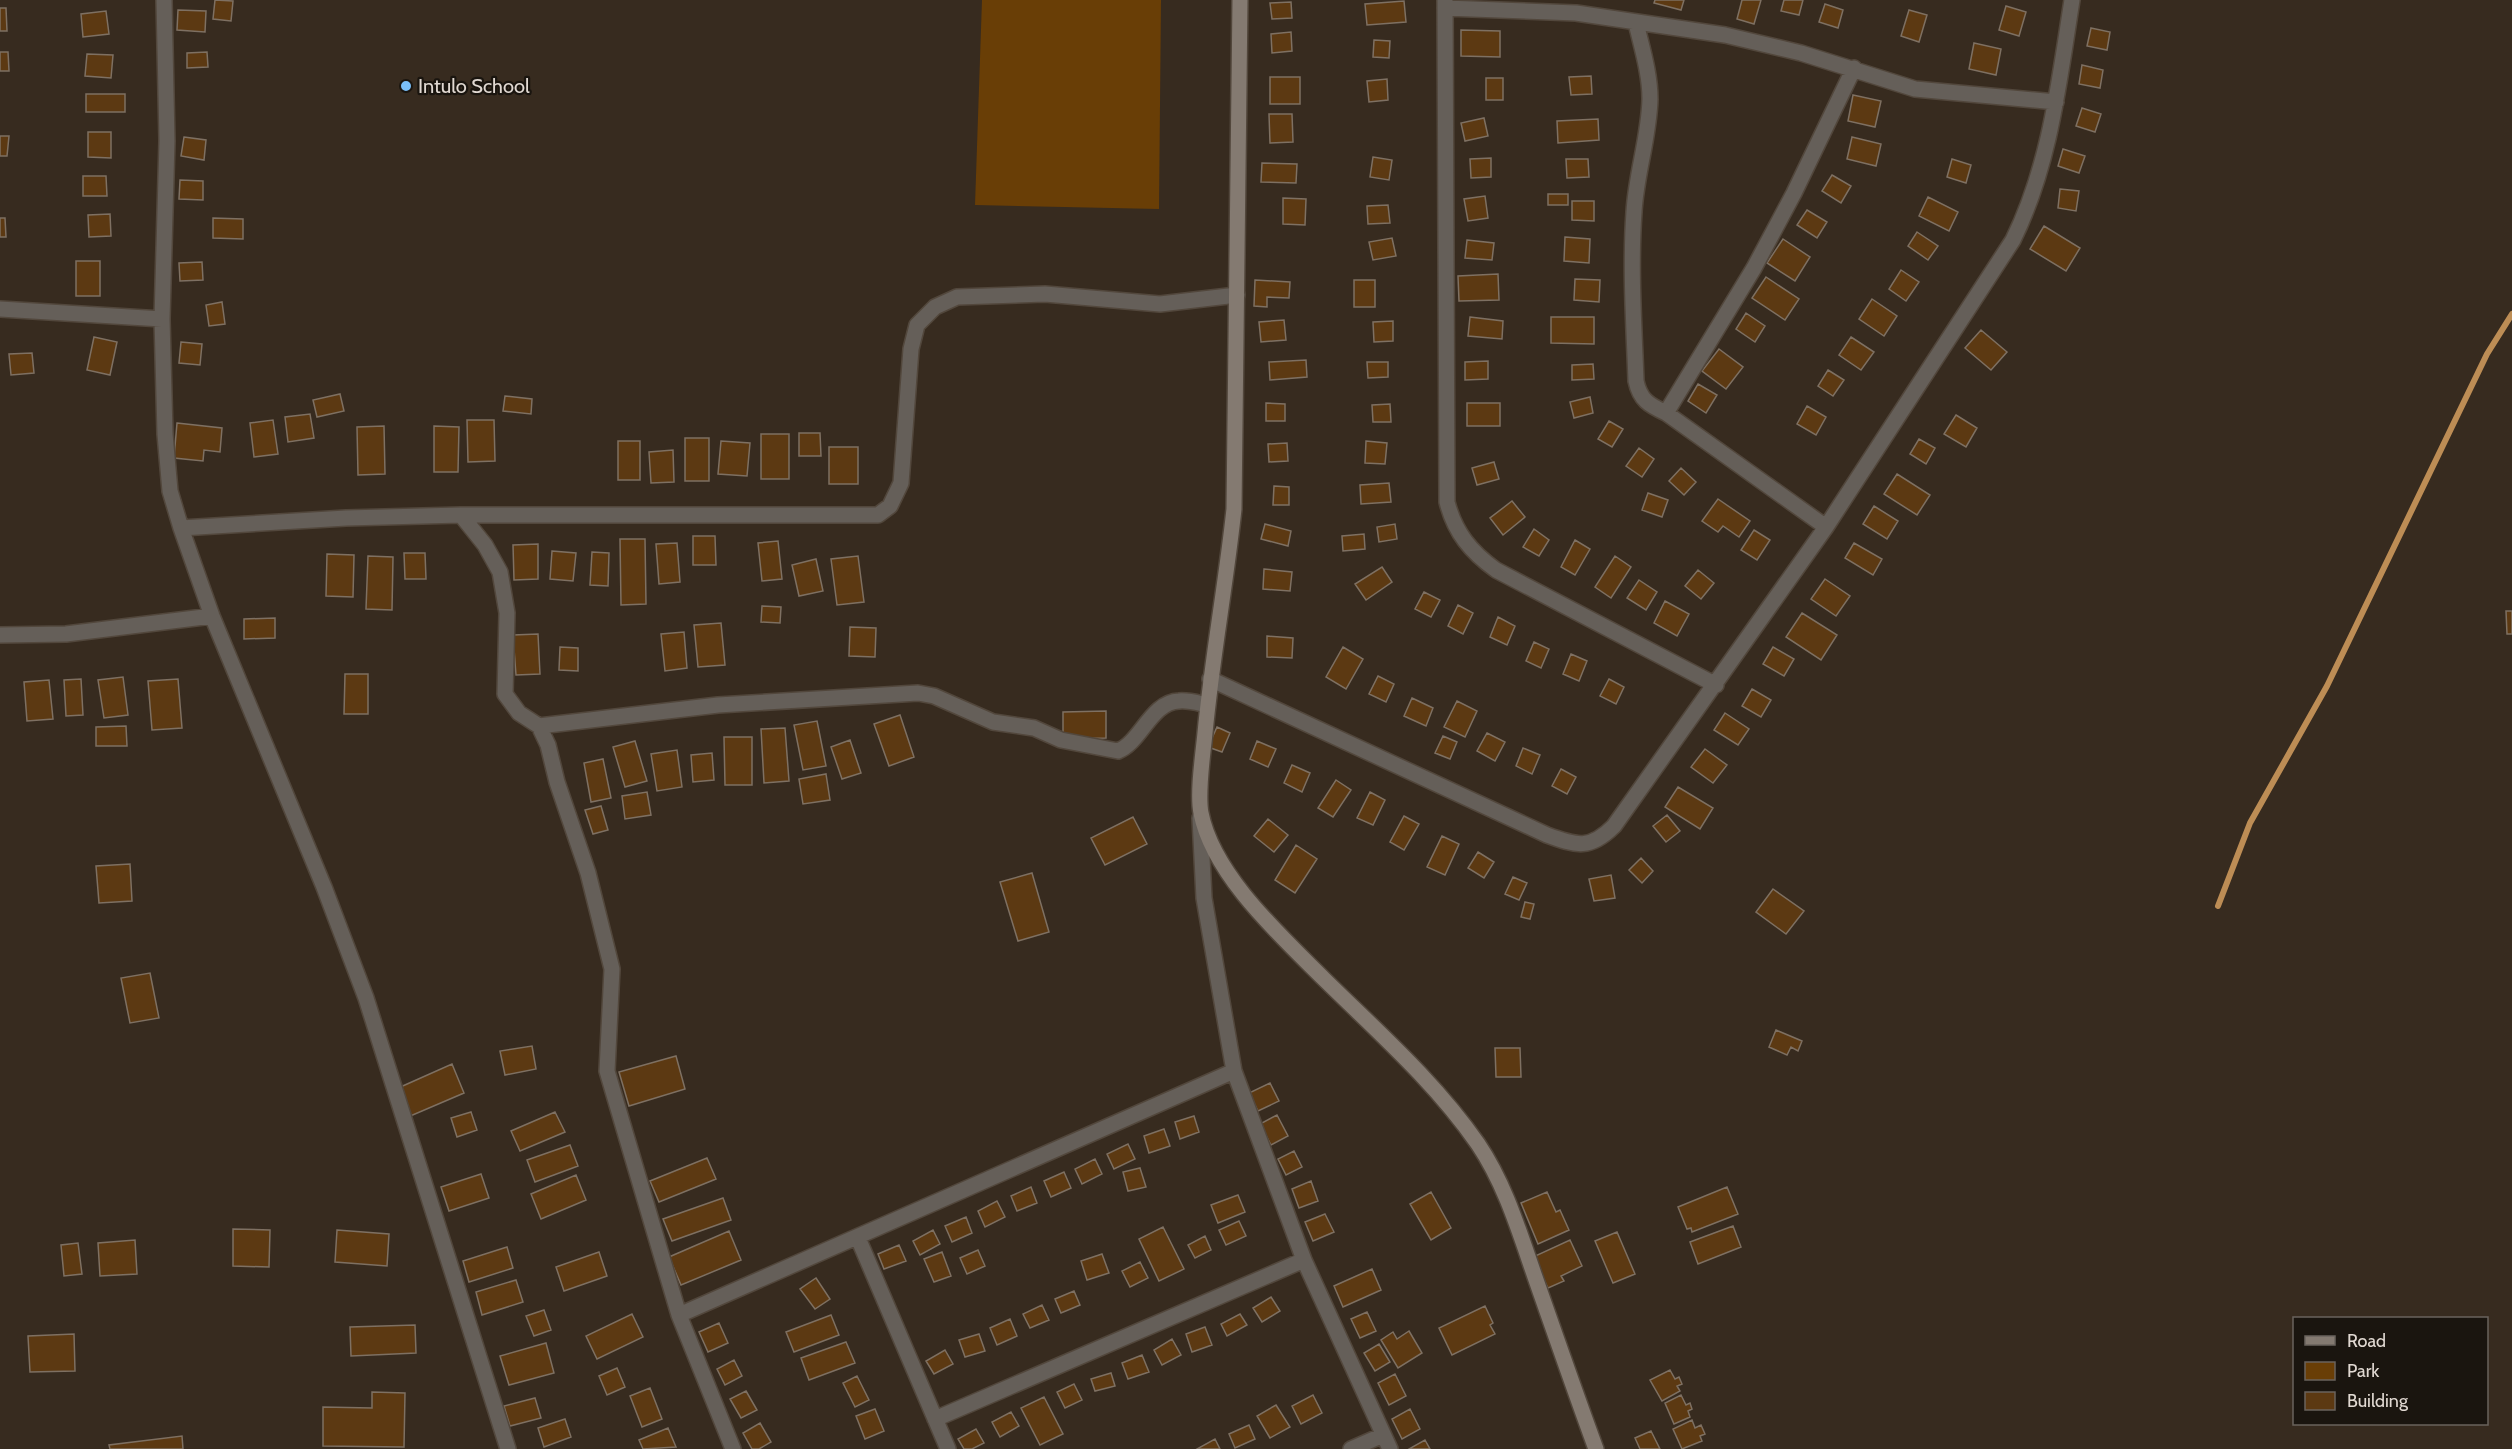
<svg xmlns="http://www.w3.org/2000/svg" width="2512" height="1449" font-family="Cabin,sans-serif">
  <rect width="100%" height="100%" fill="#372b1f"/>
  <path fill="#693e06" d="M982 0H1161L1159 209 975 205Z"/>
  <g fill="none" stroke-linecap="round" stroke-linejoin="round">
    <path stroke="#bd8d55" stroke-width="6" d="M2218 906 2250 823 2327 686 2487 354 2512 314"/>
  </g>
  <path fill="#5c3912" stroke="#7e7062" stroke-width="1.5" d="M215 0 233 1 231 21 213 19Z
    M1655 0H1684L1681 10 1654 3Z
    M1742 0H1761L1754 24 1737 19Z
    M1784 0H1803L1799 15 1781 11Z
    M1404 1 1406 22 1367 25 1365 4Z
    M1291 2 1292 18 1272 19 1270 3Z
    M1825 4 1843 10 1838 28 1819 22Z
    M2006 6 2026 12 2019 36 1999 30Z
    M0 8H6L7 31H0Z
    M178 10 206 11 205 32 177 30Z
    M1909 10 1927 15 1919 42 1901 36Z
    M106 11 109 34 83 37 81 14Z
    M2091 28 2110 32 2107 50 2087 46Z
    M1461 30 1500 31V57L1461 56Z
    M1291 32 1292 51 1272 53 1271 34Z
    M1374 40 1390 41 1389 58 1373 57Z
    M1974 43 2001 49 1996 75 1969 69Z
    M0 52H8L9 71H0Z
    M207 52 208 67 187 68V53Z
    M87 54 113 55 111 78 85 76Z
    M2082 65 2103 70 2100 88 2079 84Z
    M1591 76 1592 94 1571 95 1569 77Z
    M1270 77H1300V104H1270Z
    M1486 78H1503V100H1486Z
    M1387 79 1388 100 1369 102 1367 81Z
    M86 94H125V112H86Z
    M1853 95 1881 101 1875 127 1848 121Z
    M2082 108 2101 114 2095 132 2076 126Z
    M1269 114H1292L1293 142 1270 143Z
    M1484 118 1488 136 1465 141 1461 123Z
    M1598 119 1599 140 1558 143 1557 121Z
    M88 132H111V158L88 157Z
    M0 136H9L7 156H0Z
    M184 137 206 140 204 160 181 156Z
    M1852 137 1881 144 1876 166 1847 159Z
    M2063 149 2085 156 2079 173 2058 166Z
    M1373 157 1392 160 1389 180 1370 177Z
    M1491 158V177L1471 178 1470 159Z
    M1566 159H1588L1589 177 1567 178Z
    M1952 159 1971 165 1966 183 1947 177Z
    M1262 163 1297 164 1296 183 1261 182Z
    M1832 175 1851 186 1841 203 1822 191Z
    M83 176H106L107 196H83Z
    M180 180 203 181V200L179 199Z
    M2060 189 2079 191 2076 211 2058 208Z
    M1548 194H1568V205H1548Z
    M1485 196 1488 218 1468 221 1464 199Z
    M1928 197 1958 212 1949 231 1919 216Z
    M1283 198 1306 199 1305 225 1283 224Z
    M1572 201H1594V221L1572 220Z
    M1388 205 1390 223 1368 224 1367 206Z
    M1807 210 1827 222 1817 238 1797 225Z
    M110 214 111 236 89 237 88 215Z
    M0 218H5L6 237H0Z
    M213 218 243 219V239L213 238Z
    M2044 226 2080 248 2066 271 2030 249Z
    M1917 232 1938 246 1928 260 1908 246Z
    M1565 237 1590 239 1589 263 1564 261Z
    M1392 238 1396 256 1373 260 1369 242Z
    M1783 239 1810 257 1795 281 1767 263Z
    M1467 240 1494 243 1492 260 1465 258Z
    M76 261H100V296H76Z
    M202 262 203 280 180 281 179 263Z
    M1901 270 1919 282 1906 301 1889 289Z
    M1498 274 1499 300 1459 301 1458 276Z
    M1766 277 1799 299 1785 320 1752 298Z
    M1575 279 1600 280 1599 302 1574 300Z
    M1255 280 1290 282 1289 298 1267 297V307L1254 306Z
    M1354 280H1375V307H1354Z
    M1872 299 1897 316 1884 336 1859 319Z
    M222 302 225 324 209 326 206 305Z
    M1746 313 1765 326 1755 342 1736 329Z
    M1470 317 1503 321 1502 339 1468 336Z
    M1551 317H1594V344L1551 343Z
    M1284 320 1286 340 1261 342 1259 322Z
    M1393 321V341L1374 342 1373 322Z
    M1981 330 2007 352 1991 370 1965 348Z
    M94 337 117 342 110 375 87 370Z
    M1851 337 1874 352 1861 370 1839 355Z
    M181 342 202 344 200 365 179 363Z
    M1719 349 1743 367 1726 389 1702 371Z
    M32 353 34 373 11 375 9 354Z
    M1306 360 1307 377 1270 380 1269 362Z
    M1488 361V379L1465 380V362Z
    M1367 362H1388V377L1368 378Z
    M1593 364 1594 379 1572 380V365Z
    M1828 370 1844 380 1833 396 1818 386Z
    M1698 384 1717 395 1706 413 1688 401Z
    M340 394 344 411 317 417 313 400Z
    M505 396 532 399 531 414 503 411Z
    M1590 397 1593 413 1574 418 1570 402Z
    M1266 403 1285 404V421H1266Z
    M1467 403H1500V426H1467Z
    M1390 404 1391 422H1373L1372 405Z
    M1807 406 1826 417 1816 435 1797 424Z
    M310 414 314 438 288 442 285 417Z
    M1956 415 1977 428 1966 447 1944 434Z
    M273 420 278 454 254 457 250 423Z
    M467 420H494L495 461 468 462Z
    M1609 421 1623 429 1612 447 1598 439Z
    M177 423 222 428 220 452 204 450 203 461 174 458Z
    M384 426 385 474 358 475 357 427Z
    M434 426 459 427 458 472H434Z
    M799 433H820L821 456H799Z
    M761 434H789V479H761Z
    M685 438H709V481H685Z
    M1919 439 1935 448 1926 464 1910 454Z
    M618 441H640V480H618Z
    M721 441 750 443 747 476 718 474Z
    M1366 441 1387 443 1385 464 1365 463Z
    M1287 443 1288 461 1269 462 1268 444Z
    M829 447H858V484H829Z
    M1639 448 1654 459 1642 477 1626 466Z
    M673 450 674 482 651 483 649 452Z
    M1494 462 1499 479 1477 485 1472 468Z
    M1681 468 1696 482 1684 495 1669 481Z
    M1897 474 1930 495 1917 515 1884 494Z
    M1389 483 1391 502 1361 504 1360 485Z
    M1274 486 1289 487V505H1273Z
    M1648 493 1668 500 1662 517 1642 510Z
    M1718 499 1750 521 1739 537 1723 526 1718 532 1702 521Z
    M1512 501 1525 517 1503 535 1490 518Z
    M1874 506 1898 521 1887 539 1863 524Z
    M1265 524 1291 531 1288 546 1261 539Z
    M1395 524 1397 539 1379 542 1377 527Z
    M1534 529 1549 540 1539 556 1523 547Z
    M1754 530 1770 540 1757 560 1741 550Z
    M1364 534 1365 549 1343 551 1342 536Z
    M693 536H715L716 565H693Z
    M620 539H645L646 604 621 605Z
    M1575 540 1590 549 1575 575 1561 567Z
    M778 541 782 579 762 581 758 543Z
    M677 543 680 582 659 584 656 544Z
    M1854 543 1882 559 1873 575 1845 558Z
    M538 544V579L514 580 513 545Z
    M552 551 576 553 573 581 550 579Z
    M592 552 609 553 608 586 590 585Z
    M404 553H425L426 579H405Z
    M327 554 354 555 353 597 326 596Z
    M368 556 393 557 392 610 366 609Z
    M858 556 864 602 837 605 831 559Z
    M1615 556 1631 567 1611 598 1595 587Z
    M816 559 823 591 799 596 792 565Z
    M1382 567 1392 582 1366 600 1355 584Z
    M1264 569 1292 572 1290 591 1263 589Z
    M1698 570 1714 583 1701 599 1685 586Z
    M1825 579 1850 596 1836 616 1811 599Z
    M1639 580 1657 592 1646 610 1627 598Z
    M1424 592 1440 600 1431 617 1415 609Z
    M1665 601 1689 614 1677 636 1654 623Z
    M1458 605 1473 613 1463 634 1448 626Z
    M762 606 781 607 780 623 761 622Z
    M2506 611H2512V634H2507Z
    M1802 613 1837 635 1821 660 1786 637Z
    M1498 617 1515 626 1507 645 1490 637Z
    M275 618V638L244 639V619Z
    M721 623 725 665 698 667 694 625Z
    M850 627 876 628 875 657 849 656Z
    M684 632 687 668 665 671 661 634Z
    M538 634 540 674 516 675 513 635Z
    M1267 636 1293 638 1292 658 1267 657Z
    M1534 642 1549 649 1541 668 1526 661Z
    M560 647 578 648V671L559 670Z
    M1343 647 1363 659 1346 689 1326 677Z
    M1773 647 1794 659 1784 676 1763 664Z
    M1571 654 1587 661 1579 681 1563 674Z
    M345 674H368V714H344Z
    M1378 676 1394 684 1386 702 1369 694Z
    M123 677 128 715 104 718 98 680Z
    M81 679 83 715 66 716 64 680Z
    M178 679 182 728 152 730 148 681Z
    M1609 679 1624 687 1616 704 1600 696Z
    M49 680 53 719 27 721 24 682Z
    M1752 689 1771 700 1761 717 1742 706Z
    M1412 698 1433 708 1426 726 1404 716Z
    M1457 701 1477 711 1465 737 1444 727Z
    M1106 711V738L1063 739V712Z
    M1725 713 1749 729 1738 745 1714 730Z
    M900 715 914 757 889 766 874 724Z
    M817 721 826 766 803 770 794 725Z
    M126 726 127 746H96V727Z
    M1217 727 1230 733 1222 752 1208 747Z
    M785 728 789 781 764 783 761 729Z
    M1487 733 1505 742 1495 761 1477 751Z
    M1443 736 1457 742 1450 759 1435 753Z
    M724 737H752V785H725Z
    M850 740 861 773 842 779 831 747Z
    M635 741 647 781 625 787 613 747Z
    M1257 741 1276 749 1268 767 1250 759Z
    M1523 748 1540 755 1532 774 1516 766Z
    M1705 749 1727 765 1713 783 1691 767Z
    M677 750 682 787 657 791 651 754Z
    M712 753 714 780 693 782 691 755Z
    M603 759 611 798 591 802 584 763Z
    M1292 765 1310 773 1302 792 1284 783Z
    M1561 769 1576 777 1567 794 1552 786Z
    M826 774 830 800 803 804 799 779Z
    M1336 780 1351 790 1333 817 1318 808Z
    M1678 787 1713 808 1700 829 1665 807Z
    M647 792 651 815 625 819 622 796Z
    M1370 792 1385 800 1373 825 1357 818Z
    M601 806 608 830 593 834 585 810Z
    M1667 815 1680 831 1666 842 1653 826Z
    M1404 816 1419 824 1404 850 1390 842Z
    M1133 817 1147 844 1105 865 1091 838Z
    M1268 819 1288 835 1274 852 1254 836Z
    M1442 836 1459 844 1445 875 1427 867Z
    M1296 845 1317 859 1295 893 1275 880Z
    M1478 852 1494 862 1484 878 1468 868Z
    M1641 858 1653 871 1642 883 1629 870Z
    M130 864 132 901 99 903 96 866Z
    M1032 873 1049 932 1018 941 1000 882Z
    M1611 875 1615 898 1594 901 1589 879Z
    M1513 877 1527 883 1519 900 1505 894Z
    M1773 889 1804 911 1786 934 1756 912Z
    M1525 902 1534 904 1530 919 1521 917Z
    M150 973 159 1018 130 1023 121 978Z
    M1776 1030 1802 1041 1798 1051 1791 1047 1787 1055 1769 1047Z
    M532 1046 536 1069 505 1075 500 1051Z
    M1495 1048H1520L1521 1077H1496Z
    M676 1056 685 1089 629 1106 619 1072Z
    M452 1064 464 1093 408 1117 396 1089Z
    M1270 1083 1279 1101 1258 1111 1249 1093Z
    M471 1112 477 1130 457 1137 451 1118Z
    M555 1112 565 1132 520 1151 511 1131Z
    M1277 1115 1288 1136 1271 1145 1260 1124Z
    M1194 1116 1199 1132 1180 1139 1175 1122Z
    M1164 1129 1170 1146 1149 1153 1144 1136Z
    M1128 1144 1135 1159 1114 1169 1107 1154Z
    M570 1145 578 1166 535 1182 527 1160Z
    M1294 1151 1302 1167 1286 1175 1278 1159Z
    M707 1158 716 1179 659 1202 650 1181Z
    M1095 1159 1102 1174 1082 1184 1075 1169Z
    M1140 1168 1146 1187 1128 1191 1123 1172Z
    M1064 1172 1071 1188 1051 1197 1044 1181Z
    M481 1174 489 1198 449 1211 441 1187Z
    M576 1175 586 1200 541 1219 531 1194Z
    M1311 1181 1318 1201 1299 1208 1292 1189Z
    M1031 1187 1037 1203 1017 1211 1011 1196Z
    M1727 1187 1738 1214 1692 1232 1691 1228 1687 1229 1678 1207Z
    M1431 1192 1451 1228 1431 1240 1410 1204Z
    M1547 1192 1556 1212 1560 1210 1569 1230 1538 1244 1521 1203Z
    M1238 1195 1245 1212 1218 1223 1211 1205Z
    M723 1198 731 1220 672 1241 663 1219Z
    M997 1201 1005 1217 985 1227 978 1211Z
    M1325 1214 1334 1232 1313 1241 1305 1222Z
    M966 1217 972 1233 952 1242 945 1226Z
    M1239 1221 1246 1236 1226 1245 1219 1230Z
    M1733 1226 1741 1247 1698 1264 1690 1242Z
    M1163 1227 1184 1269 1159 1281 1139 1239Z
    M233 1229 270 1230 269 1267 233 1266Z
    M337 1230 389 1234 387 1266 335 1262Z
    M933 1230 940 1244 920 1255 913 1241Z
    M729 1231 741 1260 681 1285 669 1257Z
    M1617 1232 1635 1274 1613 1283 1595 1241Z
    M1205 1236 1211 1250 1195 1258 1188 1245Z
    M135 1240 137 1274 100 1276 98 1243Z
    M1570 1240 1582 1266 1561 1276 1564 1281 1548 1288 1533 1257Z
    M78 1243 82 1274 64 1276 61 1245Z
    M899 1245 906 1261 884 1269 878 1254Z
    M507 1247 513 1268 469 1282 463 1261Z
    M978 1250 985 1266 967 1274 960 1258Z
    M599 1252 607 1276 564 1291 556 1267Z
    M942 1252 951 1276 934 1282 924 1259Z
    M1102 1254 1109 1273 1087 1280 1081 1261Z
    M1140 1262 1148 1278 1130 1287 1122 1271Z
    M1372 1269 1381 1290 1343 1307 1334 1286Z
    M816 1278 830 1299 815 1309 800 1289Z
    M516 1280 523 1302 482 1315 476 1292Z
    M1074 1291 1080 1305 1061 1313 1055 1299Z
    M1271 1297 1280 1311 1262 1322 1253 1308Z
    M1042 1305 1049 1320 1030 1328 1023 1314Z
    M1485 1306 1493 1323 1490 1325 1495 1334 1452 1355 1439 1328Z
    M544 1310 551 1330 534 1336 526 1316Z
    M1367 1312 1376 1331 1360 1338 1351 1319Z
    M632 1314 643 1337 597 1359 586 1336Z
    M1240 1314 1247 1325 1227 1336 1221 1324Z
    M831 1315 839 1335 794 1352 786 1332Z
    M1010 1319 1017 1336 997 1345 990 1328Z
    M719 1323 728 1343 708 1352 699 1332Z
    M415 1325 416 1353 351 1356 350 1327Z
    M1205 1327 1212 1345 1192 1352 1186 1334Z
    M1409 1331 1422 1353 1398 1368 1381 1340 1393 1332 1397 1339Z
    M74 1334 75 1371 30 1372 28 1336Z
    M979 1334 985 1351 965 1357 959 1340Z
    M1172 1339 1181 1355 1162 1365 1154 1350Z
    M846 1342 855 1363 809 1380 801 1358Z
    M546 1343 554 1373 509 1385 500 1356Z
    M1379 1344 1390 1362 1375 1371 1364 1353Z
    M945 1350 953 1364 934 1374 926 1361Z
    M1142 1355 1149 1372 1128 1379 1122 1363Z
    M734 1360 742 1376 725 1385 717 1369Z
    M617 1368 625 1387 607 1395 599 1376Z
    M1670 1370 1675 1379 1679 1377 1682 1384 1677 1386 1680 1391 1662 1401 1650 1380Z
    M1111 1373 1115 1386 1095 1391 1091 1379Z
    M1395 1374 1406 1396 1389 1405 1378 1383Z
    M857 1376 869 1400 855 1407 843 1383Z
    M1074 1384 1082 1400 1065 1408 1057 1392Z
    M650 1388 662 1419 642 1427 630 1396Z
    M746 1391 757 1410 741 1418 730 1399Z
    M372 1392 405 1393 404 1447 323 1446V1407L372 1408Z
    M1313 1395 1322 1413 1301 1424 1292 1406Z
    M1681 1395 1686 1405 1690 1403 1692 1409 1688 1411 1690 1417 1674 1424 1665 1403Z
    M1044 1397 1063 1434 1040 1445 1021 1408Z
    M535 1398 541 1418 510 1426 504 1406Z
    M1276 1405 1290 1427 1270 1438 1257 1416Z
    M875 1409 884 1431 865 1439 856 1416Z
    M1410 1409 1420 1429 1402 1439 1392 1419Z
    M1011 1412 1019 1426 1000 1437 992 1422Z
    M565 1419 571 1437 544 1447 538 1428Z
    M1692 1420 1695 1428 1701 1425 1705 1434 1700 1436 1702 1441 1682 1449 1673 1429Z
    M760 1423 771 1442 759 1449H752L743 1433Z
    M1249 1425 1255 1439 1235 1448 1229 1434Z
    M668 1428 676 1447 643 1449 639 1440Z
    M976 1429 984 1443 972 1449H964L958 1439Z
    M1651 1431 1660 1449H1640L1635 1438Z
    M182 1436 183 1449H110L109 1445Z
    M1215 1439 1220 1449H1197Z
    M1425 1440 1430 1449H1409Z"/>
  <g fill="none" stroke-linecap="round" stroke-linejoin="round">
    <defs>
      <path id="street" d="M164 0 167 141 162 319 165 434 170 491 181 528 346 518 461 515H878L890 506 901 483 911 349 917 325 935 307 957 297 1045 294 1160 304 1237 295
        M1445 0 1447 502C1455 533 1471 552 1496 570L1716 685
        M1445 8 1576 13 1725 35 1801 53 1915 89 2056 102
        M1636 23C1642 48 1650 74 1650 99 1649 138 1636 174 1634 212 1630 268 1634 325 1636 381 1640 400 1649 405 1666 413L1826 527
        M0 309 162 319
        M1666 413 1754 268 1794 193 1854 68
        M461 515 485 545 500 572 507 613 505 694 519 713 539 726 718 705 918 693 934 696 993 722 1034 728 1061 740 1118 751C1141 742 1151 702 1179 701 1188 700 1198 703 1207 705
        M181 528 212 616 324 887 366 998 508 1449
        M0 635 66 634 212 616
        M1210 679 1547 835C1577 846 1590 850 1614 826L1826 527 2013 240C2050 165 2059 82 2072 0
        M539 726 548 745 557 782 588 873 612 969 607 1071 679 1315 733 1449
        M1200 818 1204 898 1234 1071 1304 1260 1390 1449
        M858 1238 948 1449
        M679 1315 1234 1071
        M935 1419 1304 1260
        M1351 1449 1383 1435"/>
      <path id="secondary" d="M1240 0 1234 509C1226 584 1212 658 1205 733 1203 754 1197 793 1201 813 1213 875 1281 936 1324 979 1378 1032 1435 1082 1478 1144 1505 1184 1519 1231 1535 1277 1555 1334 1575 1392 1596 1449"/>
    </defs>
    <use href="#street" stroke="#52473c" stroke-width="18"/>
    <use href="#secondary" stroke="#52473c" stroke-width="18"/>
    <use href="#street" stroke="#655f59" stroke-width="15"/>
    <use href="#secondary" stroke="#847a71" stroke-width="15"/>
  </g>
  <circle fill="#7abff8" stroke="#1a150f" stroke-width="2" cx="406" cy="86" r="6"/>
  <g text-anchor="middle" stroke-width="4.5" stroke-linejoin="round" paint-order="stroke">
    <g font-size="20" fill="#e1d9d2" stroke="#1a150f" text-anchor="start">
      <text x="418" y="93">Intulo School</text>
    </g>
  </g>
  <rect x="2293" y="1317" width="195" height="108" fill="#1a150f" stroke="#6a635d" stroke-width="1.5"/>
  <rect x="2305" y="1336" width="30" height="9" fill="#847a71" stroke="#6a635d" stroke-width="1.5"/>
  <text x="2347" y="1347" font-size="18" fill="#e1d9d2">Road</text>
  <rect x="2305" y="1362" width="30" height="18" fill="#693e06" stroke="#6a635d" stroke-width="1.5"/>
  <text x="2347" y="1377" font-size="18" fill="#e1d9d2">Park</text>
  <rect x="2305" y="1392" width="30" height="18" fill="#5c3912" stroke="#6a635d" stroke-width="1.5"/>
  <text x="2347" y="1407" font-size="18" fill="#e1d9d2">Building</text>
</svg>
